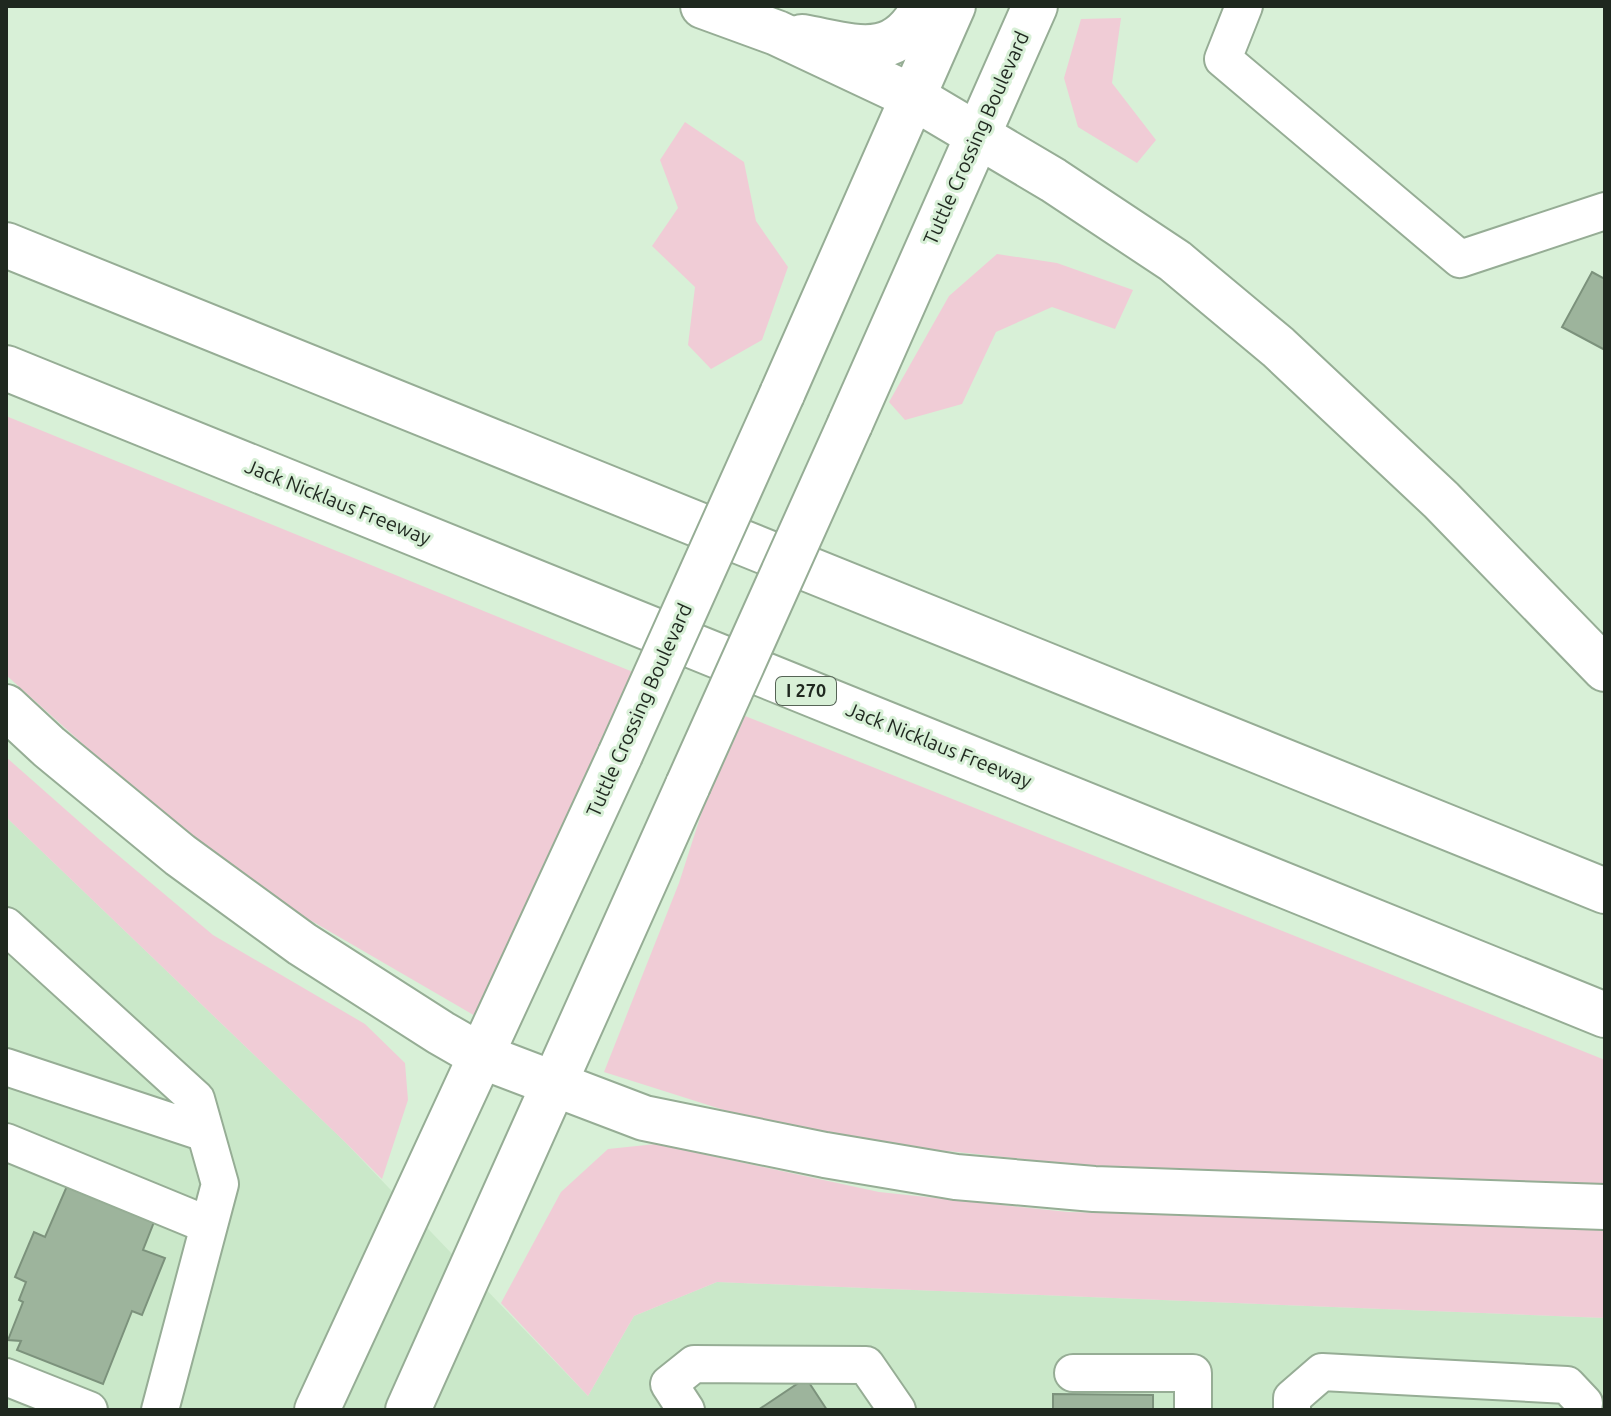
<svg xmlns="http://www.w3.org/2000/svg" width="1611" height="1416" font-family="Ubuntu,sans-serif">
  <rect width="100%" height="100%" fill="#d8f0d7"/>
  <path fill="#cae8c9" d="M6 817 344 1141 588 1396 634 1316 717 1282 1605 1318V1410H6Z"/>
  <path fill="#f0ccd6" d="M1121 18 1112 83 1156 140 1137 163 1078 127 1064 78 1081 19Z
    M685 122 744 162 756 221 788 267 762 340 711 369 688 345 695 287 652 246 678 208 660 160Z
    M997 254 1057 263 1133 290 1115 329 1052 307 996 332 962 404 905 420 889 402 949 296Z
    M6 416 633 672 477 1017 291 909 171 823 6 675Z
    M745 716 1605 1060V1191L1108 1168 919 1148 774 1126 604 1072 679 883 705 802Z
    M6 757 100 840 213 935 365 1024 405 1063 408 1100 382 1179 344 1141 6 817Z
    M656 1144 879 1192 1068 1212 1605 1225V1318L717 1282 634 1316 588 1396 501 1303 561 1192 608 1149Z"/>
  <path fill="#9db49c" stroke="#7c927c" stroke-width="2" d="M1592 272 1605 279V350L1562 327Z
    M67 1186 154 1222 143 1250 165 1258 142 1315 132 1311 103 1384 17 1350 21 1341 8 1340 23 1302 19 1300 26 1282 15 1277 34 1232 45 1237Z
    M806 1378 827 1410H758Z
    M1053 1394 1153 1395V1410H1053Z"/>
  <g fill="none" stroke-linecap="round" stroke-linejoin="round">
    <defs>
      <path id="minor" d="M1244 6 1223 59 1460 259 1605 211
        M6 926 196 1099 220 1184 160 1410
        M6 1067 205 1133
        M6 1142 208 1225
        M1073 1373H1193V1410
        M6 1377 89 1410
        M686 1410 669 1384 694 1364 866 1365 897 1410
        M1292 1410V1398L1322 1372 1567 1385 1584 1403 1583 1410"/>
      <path id="major" d="M802 37C853 46 895 65 924 6
        M782 394 953 6
        M850 424 1035 6
        M317 1410 620 755
        M408 1410 688 785"/>
      <path id="highway" d="M703 6 777 33 913 97 1053 180 1175 261 1278 347 1441 500 1605 669
        M6 245 1605 891
        M6 368 1605 1015
        M6 707 49 747 180 855 302 944 441 1033 481 1056 644 1118 825 1155 956 1177 1094 1189 1605 1207"/>
    </defs>
    <use href="#minor" stroke="#96ad95" stroke-width="40"/>
    <use href="#major" stroke="#96ad95" stroke-width="48"/>
    <use href="#highway" stroke="#96ad95" stroke-width="48"/>
    <use href="#minor" stroke="#fff" stroke-width="36"/>
    <use href="#major" stroke="#fff" stroke-width="44"/>
    <use href="#highway" stroke="#fff" stroke-width="44"/>
    <defs>
      <path id="major-bridge" d="M620 755 782 394
        M688 785 850 424"/>
    </defs>
    <use href="#major-bridge" stroke="#96ad95" stroke-width="48" stroke-linecap="butt"/>
    <use href="#major-bridge" stroke="#fff" stroke-width="44"/>
  </g>
  <g text-anchor="middle" stroke-width="6" stroke-linejoin="round" paint-order="stroke">
    <rect fill="#d8f0d7" stroke="#566456" stroke-width="2" x="776" y="677" width="60" height="28" rx="6"/>
    <g font-size="18" font-weight="bold" fill="#1f281f">
      <text x="806" y="697">I 270</text>
    </g>
    <g font-size="20" fill="#1f281f" stroke="#d8f0d7">
      <text transform="translate(976 138) rotate(-66)" y="7">Tuttle Crossing Boulevard</text>
      <text transform="translate(338 502) rotate(22)" y="7">Jack Nicklaus Freeway</text>
      <text transform="translate(639 710) rotate(-66)" y="7">Tuttle Crossing Boulevard</text>
      <text transform="translate(939 745) rotate(22)" y="7">Jack Nicklaus Freeway</text>
    </g>
  </g>
  <rect width="1611" height="1416" fill="none" stroke="#1f281f" stroke-width="16"/>
</svg>
